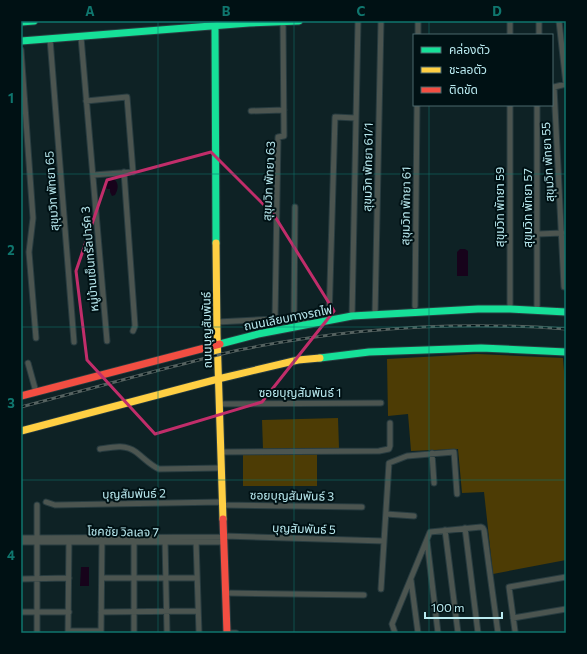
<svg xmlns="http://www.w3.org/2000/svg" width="587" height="654" font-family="Commissioner,'Noto Sans Thai',sans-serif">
  <rect width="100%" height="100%" fill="#0e2225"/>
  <path fill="#4d3c05" d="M477 354 563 358 566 396V560L493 574 484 492 462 493 458 449 411 451 408 414 388 416 387 359Z
    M338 418 339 448 263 449 262 420Z
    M317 454V486H243V455Z"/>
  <path fill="#17031b" d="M110 179 115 180C119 184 118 190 115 195L112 196 110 192V189H107L106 186 107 181Z
    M460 249H465L468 251V276H457V252Z
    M81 567H89V586H80Z"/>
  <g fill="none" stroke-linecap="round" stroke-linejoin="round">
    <defs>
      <path id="street" d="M510 21V35
        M559 21 566 84 554 87 564 287
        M418 35V21
        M539 35V21
        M81 37 107 341
        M50 39 74 342
        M21 50 33 218 29 252 36 338
        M86 101 127 97 133 172 93 175
        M510 105V309
        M537 105V310
        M251 111 284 110
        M124 172 135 326 133 331
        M538 234 562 233
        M415 306 417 105
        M375 314 381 21
        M352 316 358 21
        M294 318 295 207
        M275 319 278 137 284 136 283 22
        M329 320 335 117 356 118
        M217 322 294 318 311 324
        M28 363 36 392
        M219 404 381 403
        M100 449C113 447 125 444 136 452 144 458 150 465 159 469L221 468
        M221 452 379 451 389 449 390 446V423
        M432 453 434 483
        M46 502 55 505 222 502
        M37 505V633
        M222 505 362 507
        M386 514 414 516
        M465 528 478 633
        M445 530 458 633
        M224 536 384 541
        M21 538 224 537
        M134 540V633
        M165 540 167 633
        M196 540 199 633
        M427 541 438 633
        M21 542H224
        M102 578H197
        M21 579 69 578
        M411 580 418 633
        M381 589 389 463 407 456 454 452 457 494
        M226 593 364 595
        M21 612H69
        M101 612 198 611
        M513 618 566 609
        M68 631H101
        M515 631 509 587 566 577
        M68 633 69 538
        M101 633 102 538
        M227 633H236
        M395 633 392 624 430 532 481 527 483 528 484 530 498 633"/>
      <path id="fast" d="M21 22 34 21
        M215 26 216 243
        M21 41 249 23 299 21
        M220 344 258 334 352 316 478 309H510L566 312
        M320 358 369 352 481 348 566 352"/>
      <path id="slow" d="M216 243 217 334 223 519
        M21 431 218 379 298 360 320 358"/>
      <path id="jam" d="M21 396 220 344
        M223 519 227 633"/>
    </defs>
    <use href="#street" stroke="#283c40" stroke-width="7"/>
    <use href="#fast" stroke="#283c40" stroke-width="9"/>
    <use href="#slow" stroke="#283c40" stroke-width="9"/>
    <use href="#jam" stroke="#283c40" stroke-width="9"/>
    <use href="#street" stroke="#4c5550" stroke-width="5"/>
    <use href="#fast" stroke="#16e098" stroke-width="7"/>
    <use href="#slow" stroke="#ffcf43" stroke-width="7"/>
    <use href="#jam" stroke="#f24e42" stroke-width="7"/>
    <defs>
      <path id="rail" d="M21 407C70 394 119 381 167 368 193 362 218 354 244 349 349 328 459 321 566 329"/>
    </defs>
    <use href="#rail" stroke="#556260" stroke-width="3"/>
    <use href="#rail" stroke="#001114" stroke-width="1.5" stroke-dasharray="4.5" stroke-linecap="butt"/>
  </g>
  <path fill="none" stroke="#c12d6a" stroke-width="3" stroke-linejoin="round" d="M211 152 274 215 334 311 262 402 155 434 87 360 76 271 107 180Z"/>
  <path fill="none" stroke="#0f766e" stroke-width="1" stroke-opacity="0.55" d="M158 21V633M294 21V633M429 21V35M429 105V633M21 174H566M21 327H566M21 480H566"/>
  <g text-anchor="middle" stroke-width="4" stroke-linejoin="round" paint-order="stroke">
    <g font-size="12" fill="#b9eaf0" stroke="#001114">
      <text transform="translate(548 162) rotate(-93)" y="4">สุขุมวิท พัทยา 55</text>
      <text transform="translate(368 167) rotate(-89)" y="4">สุขุมวิท พัทยา 61/1</text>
      <text transform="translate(269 181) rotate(-87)" y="4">สุขุมวิท พัทยา 63</text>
      <text transform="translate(52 191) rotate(-94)" y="4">สุขุมวิท พัทยา 65</text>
      <text transform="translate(406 206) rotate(-89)" y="4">สุขุมวิท พัทยา 61</text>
      <text transform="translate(500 207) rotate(-90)" y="4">สุขุมวิท พัทยา 59</text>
      <text transform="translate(528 208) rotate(-90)" y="4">สุขุมวิท พัทยา 57</text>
      <text transform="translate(90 259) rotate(-95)" y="4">หมู่บ้านเซ็นทรัลปาร์ค 3</text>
      <text transform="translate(288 318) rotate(-11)" y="4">ถนนเลียบทางรถไฟ</text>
      <text transform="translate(207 330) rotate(-91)" y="4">ถนนบุญสัมพันธ์</text>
      <text x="300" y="397">ซอยบุญสัมพันธ์ 1</text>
      <text transform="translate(134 494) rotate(-1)" y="4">บุญสัมพันธ์ 2</text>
      <text transform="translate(292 496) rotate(1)" y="4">ซอยบุญสัมพันธ์ 3</text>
      <text transform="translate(304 529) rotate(2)" y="4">บุญสัมพันธ์ 5</text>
      <text transform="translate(123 532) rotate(1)" y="4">โชคชัย วิลเลจ 7</text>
    </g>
  </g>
  <rect width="587" height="654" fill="none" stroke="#001114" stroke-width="44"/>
  <rect x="413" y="34" width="140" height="72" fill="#001114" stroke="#4a686c"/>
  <rect x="421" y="47" width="20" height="6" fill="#16e098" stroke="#4a686c"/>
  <text x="449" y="54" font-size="12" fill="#b9eaf0">คล่องตัว</text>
  <rect x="421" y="67" width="20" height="6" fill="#ffcf43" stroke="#4a686c"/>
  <text x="449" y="74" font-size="12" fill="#b9eaf0">ชะลอตัว</text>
  <rect x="421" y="87" width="20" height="6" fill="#f24e42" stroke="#4a686c"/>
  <text x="449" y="94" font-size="12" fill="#b9eaf0">ติดขัด</text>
  <path d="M425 612v6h77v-6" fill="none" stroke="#b9eaf0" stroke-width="2"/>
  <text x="431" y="612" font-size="12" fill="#b9eaf0" stroke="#001114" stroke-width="3" paint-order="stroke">100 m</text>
  <rect x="22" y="22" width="543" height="610" fill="none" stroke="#0f766e" stroke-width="1.5"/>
  <g font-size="13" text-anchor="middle" font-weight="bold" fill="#0f766e">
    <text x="90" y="16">A</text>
    <text x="226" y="16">B</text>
    <text x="361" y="16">C</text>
    <text x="497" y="16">D</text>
    <text x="11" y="103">1</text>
    <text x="11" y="255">2</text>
    <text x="11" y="408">3</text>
    <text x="11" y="560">4</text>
  </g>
</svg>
